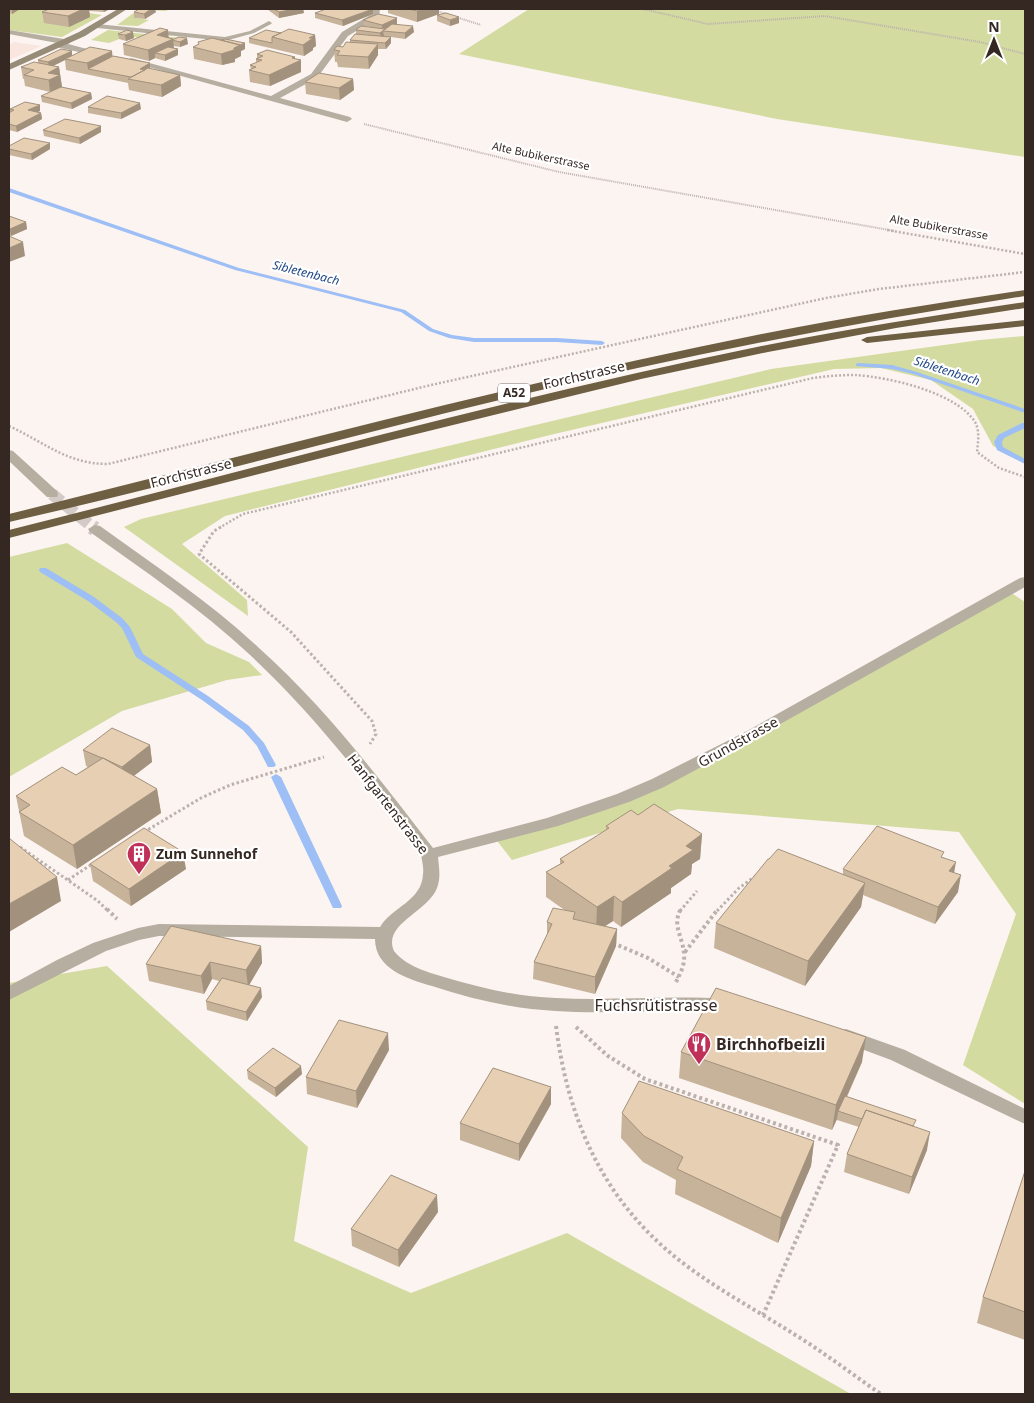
<svg xmlns="http://www.w3.org/2000/svg" width="1034" height="1403" font-family="'Noto Sans',sans-serif">
  <rect width="100%" height="100%" fill="#fcf4f1"/>
  <path fill="#f9e7df" d="M14 42 42 46 9 60V45Z"/>
  <path fill="#d3dba0" d="M9 9H64L102 15 62 37 9 30Z
    M139 9H171L165 11 145 10 135 18 149 20 138 26 117 25Z
    M529 9H1025V157L777 119 459 54Z
    M108 30 181 38 169 41 127 36 109 43 91 40Z
    M1025 336V461L993 446 973 409 931 380 881 368 834 369 550 435 225 516 182 544 247 600 248 616 124 527 141 519 771 369 980 340Z
    M67 543 172 609 206 643 249 662 262 675 227 680 122 711 9 777V557Z
    M1007 590 1025 602V1104L963 1065 1016 914 959 832 678 809 512 860 494 837 658 783Z
    M107 966 308 1147 294 1241 411 1293 567 1233 851 1394H9V983Z"/>
  <g fill="none" stroke-linecap="round" stroke-linejoin="round">
    <path fill="#9dbff5" fill-rule="evenodd" d="M9 188 239 268 405 310 433 329 452 335 474 338H557L602 341 605 343 602 345 557 342H474L449 338 429 331 401 312 235 270 9 192Z
      M858 363 892 365 917 372 1025 409V413L913 374 892 369 856 366V364Z
      M1022 423H1025V428L1004 438 1002 442 1003 447 1025 459V464L997 450 994 442 998 435Z
      M40 568H46L94 597 122 618 130 627 143 654 208 696 249 726 264 743 276 765 274 767H268L257 746 243 730 202 700 136 657 122 628 116 622 88 601 40 572 39 570Z
      M276 774 281 777 342 906 341 908H333L332 906 271 777Z"/>
    <path stroke="#d4cbc8" stroke-width="12" stroke-dasharray="12 5.5" stroke-linecap="butt" d="M52 494 94 528"/>
    <path stroke="#d4cbc8" stroke-width="15" stroke-dasharray="15 8" stroke-linecap="butt" d="M92 527 95 529"/>
    <path stroke="#bbb2ae" stroke-width="2" stroke-dasharray="1 1" stroke-linecap="butt" d="M430 9 447 14
      M643 9 708 24 825 16 980 42 1025 54
      M456 17 481 25
      M364 124 559 172 895 231"/>
    <path stroke="#bbb2ae" stroke-width="2.5" stroke-dasharray="2 2" stroke-linecap="butt" d="M887 230 1025 254
      M9 426C44 442 67 464 108 464L431 385 826 298 879 289 1025 272
      M219 528 243 514 813 378C827 376 841 375 855 375 888 377 956 392 975 422 980 431 978 442 977 452L999 468 1025 477"/>
    <path stroke="#bbb2ae" stroke-width="3" stroke-dasharray="2.5 2.5" stroke-linecap="butt" d="M221 527 214 531 199 554 291 632 372 721 376 734 370 744
      M144 832 201 798 230 785 324 757
      M20 847 98 901 108 911
      M68 880 92 864
      M680 911 697 891
      M717 911 739 888 757 875"/>
    <path stroke="#bbb2ae" stroke-width="4" stroke-dasharray="3 3" stroke-linecap="butt" d="M107 909 117 919
      M613 943 648 958 679 977
      M685 952 718 909
      M676 982C680 974 685 965 684 955 684 939 671 925 681 909
      M556 1026C568 1120 603 1200 679 1260 716 1289 758 1311 797 1336 826 1354 853 1375 881 1394
      M576 1027 608 1056 645 1079 838 1145 763 1315"/>
    <path fill="#b6afa1" fill-rule="evenodd" d="M269 21 272 23 271 24 254 33 225 41 97 28 94 26 97 24 225 37 250 31Z"/>
    <path fill="#b6afa1" fill-rule="evenodd" d="M372 9H380L379 17 348 36 317 78 280 98 350 117 352 119 347 122 127 61 131 58 271 96 311 74 342 32 372 14Z
      M9 30 70 40 71 42 68 44 106 54 102 57 56 47 55 45 57 43 9 34Z
      M9 450 13 451 57 491 58 494 57 497H47L9 461Z
      M95 525 100 526C154 565 210 602 259 648 325 707 379 778 433 848L547 818 617 794 652 779 747 731 1020 578 1025 577V587L757 737 664 787 629 802 558 826 438 857C439 868 441 877 437 888 428 912 382 924 394 951 406 966 427 972 444 977 481 988 518 997 556 998 613 1001 670 995 727 999L733 1001 736 1006 733 1011 727 1013C670 1008 612 1015 555 1011 513 1009 472 999 432 986 408 979 375 969 375 939L159 936 139 940 106 951 9 1000V986L57 960 93 943 138 928 159 924 380 927C392 907 422 901 423 874 424 868 422 861 421 855 368 785 314 714 249 654 200 608 144 571 90 532L88 529Z
      M846 1029 905 1050 1025 1109V1124L891 1060 840 1041 837 1036 840 1031Z"/>
    <path fill="#978c78" fill-rule="evenodd" d="M118 9H127L85 36 9 70V64L79 32Z"/>
    <path fill="#6e5e42" fill-rule="evenodd" d="M1025 290V296C852 323 681 356 512 397 344 437 177 484 9 522V514C261 452 512 384 767 333 853 316 939 303 1025 290Z
      M1025 302V308L896 328 768 352 641 379 392 440 9 538V530C261 467 512 397 767 345 852 328 939 315 1025 302Z
      M1025 320V326L867 343 861 340 867 337Z"/>
  </g>
  <path fill="#c7b29a" d="M9 9H20L12 14 9 13Z
    M49 9H110L104 12 89 11 90 17 69 27 44 23 42 12Z
    M267 9H303L304 13 279 18Z
    M388 9H439V14L417 22 388 13Z
    M134 12H156L145 19 134 18Z
    M315 13 373 14 343 26 315 18Z
    M437 15 459 23 450 26 437 21Z
    M363 20 397 24 414 32 405 39 391 37V43L386 49H378V55L369 69 338 67 337 62H335L334 50 343 47 350 42V40L356 34V30L371 27 364 26Z
    M281 33 315 35 316 46 313 48V50L304 56 249 43V38Z
    M118 34 134 38 126 41 119 39Z
    M169 38 188 44 180 47 174 46V48L178 49V55L165 61 155 58 149 61 124 55 123 44Z
    M221 40 245 43V49L241 51V56L235 59V62L222 65 194 59 193 47 199 44Z
    M72 51V55L113 56 150 63V69L180 75 181 86 162 97 129 90 128 83 66 70 65 60 53 66 59 67 62 87 91 93 92 99 72 109 42 102 41 96 50 92 25 86 24 79H23L21 67 38 63V60Z
    M257 54 295 57V59L301 60V72L270 86 250 82 249 70 251 69 250 65 256 63V59L257 58Z
    M353 79 354 90 340 100 306 94 305 82Z
    M40 105V111L37 112 41 113 42 119 17 132 9 130V113L10 112V109Z
    M88 107 141 109 121 119 88 113Z
    M101 126V132L80 144 44 136 43 130Z
    M50 143V149L32 160 9 155V146Z
    M9 216 26 222 27 229 11 236 9 235Z
    M150 745 152 762 134 776 157 789 161 813 77 869 24 836 16 796 76 775 88 767 86 766 83 750Z
    M638 815 702 834 700 859 692 864 691 874 671 888V893L621 927 613 921 605 926 617 929 616 946 595 994 533 979 534 962 547 935V922L566 911 546 897V872L560 864V859L606 830V826Z
    M943 857 954 873 958 892 935 924 863 895 861 907 805 986 714 948 716 923 843 874V869Z
    M90 864 186 869 131 906 93 881Z
    M261 946 262 963 249 985 262 997 247 1021 207 1010 206 1001 219 981 212 979 204 994 149 981 146 964Z
    M389 1050 357 1108 307 1094 306 1077Z
    M681 1052 862 1062 847 1097 915 1127 927 1150 909 1194 844 1172 847 1154 859 1127 837 1120V1119L832 1130 679 1078Z
    M247 1070 302 1074 276 1097 248 1079Z
    M551 1104 519 1161 460 1140V1123Z
    M622 1113 814 1141 811 1166 778 1243 675 1194 676 1180 643 1162 621 1138Z
    M1025 1171V1340L977 1323 983 1297Z
    M438 1212 399 1267 352 1246 351 1229Z"/>
  <path fill="#a2917d" d="M12 9H20L12 14Z
    M83 9H89L90 17 69 27 68 16Z
    M103 9H110L104 12Z
    M151 9H155L156 12 145 19 144 14Z
    M295 9H303L304 13 279 18V12Z
    M373 9V14L343 26 342 20Z
    M424 9H439V14L417 22V11Z
    M459 17V23L450 26V20Z
    M397 18V24L382 30V25Z
    M413 26 414 32 405 39V33Z
    M168 30 169 40 173 39 174 50 155 53V58L149 61 148 50 157 35Z
    M383 31 384 36 381 38 380 33Z
    M133 32 134 38 126 41 125 35Z
    M315 35 316 46 313 48V50L304 56 303 45 309 38Z
    M391 37V43L386 49 385 43Z
    M187 38 188 44 180 47V42Z
    M245 43V49L241 51V56L235 59V62L222 65 221 54Z
    M378 44V55L369 69 368 57Z
    M178 49V55L165 61V55Z
    M72 51V57L65 59V60L49 68 48 62Z
    M112 51 113 62 88 69 87 63Z
    M295 57V63L301 60V72L270 86 269 75 292 58Z
    M150 63V69L140 74V69Z
    M59 67 62 87 50 92 48 73Z
    M180 75 181 86 162 97 161 85Z
    M353 79 354 90 340 100 339 88Z
    M91 93 92 99 72 109 71 103Z
    M140 103 141 109 121 119V113Z
    M40 105V111L29 116 28 110Z
    M41 113 42 119 17 132 16 126Z
    M101 126V132L80 144 79 138Z
    M50 143V149L32 160 31 154Z
    M26 222 27 229 11 236 10 229Z
    M23 242 25 256 9 262V248Z
    M150 745 152 762 124 783 122 767Z
    M157 789 161 813 77 869 73 845Z
    M702 834 700 859 692 864 691 874 671 888V893L621 927 622 902 669 866 686 846Z
    M183 852 186 869 131 906 129 889Z
    M956 862 953 879 949 871Z
    M961 875 958 892 935 924 938 907Z
    M57 877 61 901 9 932V904Z
    M865 883 861 907 805 986 808 961Z
    M614 896 613 921 596 932 597 907Z
    M617 929 616 946 595 994V977Z
    M261 946 262 963 248 987 246 970Z
    M210 962 212 979 204 994 201 976Z
    M261 988 262 997 247 1021 246 1012Z
    M388 1033 389 1050 357 1108 356 1091Z
    M866 1037 862 1062 840 1111H838L837 1119 832 1130 836 1105Z
    M301 1066 302 1074 276 1097 275 1088Z
    M551 1087V1104L519 1161V1144Z
    M930 1132 927 1150 909 1194 912 1177Z
    M814 1141 811 1166 778 1243 781 1218Z
    M437 1195 438 1212 399 1267 398 1250Z"/>
  <path fill="#e7cfb3" stroke="#a2917d" d="M49 9H83L68 16 42 12Z
    M139 9H151L144 14 134 12Z
    M274 9H295L279 12Z
    M326 9H373L342 20 315 13Z
    M409 9H424L417 11Z
    M446 13 459 17 450 20 437 15Z
    M378 14 397 18 382 25 363 20Z
    M392 24 413 26 405 33 383 31Z
    M361 26 385 29 380 33 356 30Z
    M160 28 168 30 157 35 173 39 148 50 123 44Z
    M289 29 315 35 309 38H313L303 45 272 37Z
    M127 30 133 32 125 35 118 34Z
    M266 30 281 33 272 37V43L249 38Z
    M355 34 391 37 385 43 350 40Z
    M179 37 187 38 180 42 172 40Z
    M212 38 240 45 234 48V50L221 54 193 47 199 44 198 42Z
    M225 39 245 43 240 45 221 40Z
    M346 42 378 44 368 57 337 55 340 51 334 50 337 46 343 47Z
    M90 47 112 51 87 63 65 59Z
    M168 47 178 49 165 55 155 53Z
    M61 49 72 51 48 62 38 60Z
    M267 50 295 57 292 58 301 60 269 75 249 70 256 67 250 65 262 60 256 59 263 56 257 54Z
    M113 56 150 63 140 69 145 70 131 77 88 69Z
    M34 62 59 67 48 73 60 75 49 80 24 75 34 70 21 67Z
    M148 68 180 75 161 85 128 79Z
    M319 73 353 79 339 88 305 82Z
    M61 87 91 93 71 103 41 96Z
    M107 96 140 103 121 113 88 107Z
    M25 102 40 105 28 110 41 113 16 126 9 124V113L14 110 10 109Z
    M65 119 101 126 79 138 43 130Z
    M24 138 50 143 31 154 9 149V146Z
    M9 216 26 222 10 229H9Z
    M9 236 23 242 9 248Z
    M112 728 150 745 122 767 103 758H102L83 750Z
    M103 758 157 789 73 845 19 812 30 805 16 796 62 767 76 775Z
    M654 804 702 834 686 846 693 850 669 866 672 868 622 902 614 896 597 907 546 872 564 862 560 859 609 828 606 826 631 810 638 815Z
    M877 826 944 852 941 857 956 862 949 871 961 875 938 907 843 869Z
    M144 828 183 852 129 889 90 864Z
    M9 838 57 877 9 904Z
    M778 849 865 883 808 961 716 923 768 859H769Z
    M553 908 575 912 573 919 617 929 595 977 534 962 552 924 547 922Z
    M171 926 261 946 246 970 210 962 201 976 146 964Z
    M222 978 261 988 246 1012 206 1001Z
    M716 988 866 1037 836 1105 681 1052Z
    M339 1020 388 1033 356 1091 306 1077Z
    M273 1048 301 1066 275 1088 247 1070Z
    M493 1068 551 1087 519 1144 460 1123Z
    M639 1081 814 1141 781 1218 677 1169 683 1157 644 1136 622 1113Z
    M845 1096 916 1120 913 1126 866 1110 862 1119 838 1111Z
    M866 1110 930 1132 912 1177 847 1154Z
    M1025 1171V1312L983 1297Z
    M391 1175 437 1195 398 1250 351 1229Z"/>
  <defs>
    <symbol id="building-pin" viewBox="-11 -11 22 30"><path d="M0 17L-7.5 6A9.5 9.5 0 1 1 7.5 6Z" fill="#c0315a" stroke="#fff"/><path d="M-4-6H4V6H1V3H-1V6H-4ZM-2.5-4.3h1.7v1.8h-1.7ZM.8-4.3h1.7v1.8H.8ZM-2.5-1h1.7V.8h-1.7ZM.8-1h1.7V.8H.8Z" fill="#fff"/></symbol>
    <symbol id="restaurant-pin" viewBox="-11 -11 22 30"><path d="M0 17L-7.5 6A9.5 9.5 0 1 1 7.5 6Z" fill="#c0315a" stroke="#fff"/><path d="M-5-6h1v4h1v-4h1v4h1v-4h1v5L-1.5 .5V6h-2V.5L-5-1ZM5-6V6H3V1.5H1.5Q1.5-4 5-6Z" fill="#fff"/></symbol>
  </defs>
  <g fill-rule="evenodd">
    <use href="#building-pin" x="125" y="840" width="28" height="38"/>
    <use href="#restaurant-pin" x="685" y="1030" width="28" height="38"/>
  </g>
  <g text-anchor="middle" stroke-width="4.5" stroke-linejoin="round" paint-order="stroke">
    <g font-size="11" fill="#352822" stroke="#fff">
      <text transform="translate(541 156) rotate(12)" y="4">Alte Bubikerstrasse</text>
      <text transform="translate(939 227) rotate(10)" y="4">Alte Bubikerstrasse</text>
    </g>
    <g font-size="12" font-style="italic" fill="#1f4685" stroke="#fff">
      <text transform="translate(306 273) rotate(14)" y="4">Sibletenbach</text>
      <text transform="translate(947 371) rotate(18)" y="4">Sibletenbach</text>
    </g>
    <rect fill="#fff" stroke="#726864" stroke-width="1" x="498" y="383.5" width="32" height="19" rx="4"/>
    <g font-size="12" font-weight="bold" fill="#352822">
      <text x="514" y="397">A52</text>
    </g>
    <g font-size="14" fill="#352822" stroke="#fff">
      <text transform="translate(584 375) rotate(-13)" y="5">Forchstrasse</text>
      <text transform="translate(191 473) rotate(-14)" y="5">Forchstrasse</text>
      <text transform="translate(738 742) rotate(-29)" y="5">Grundstrasse</text>
      <text transform="translate(388 804) rotate(52)" y="5">Hanfgartenstrasse</text>
    </g>
    <g font-size="14" font-weight="bold" fill="#352822" stroke="#fff" text-anchor="start">
      <text x="156" y="859">Zum Sunnehof</text>
    </g>
    <g font-size="16" fill="#352822" stroke="#fff">
      <text x="656" y="1011">Fuchsrütistrasse</text>
    </g>
    <g font-size="16" font-weight="bold" fill="#352822" stroke="#fff" text-anchor="start">
      <text x="716" y="1050">Birchhofbeizli</text>
    </g>
  </g>
  <rect width="1034" height="1403" fill="none" stroke="#352822" stroke-width="20"/>
  <g transform="translate(994 40)" stroke="#ffffff" stroke-width="4" paint-order="stroke">
  <path d="M0-4L9 19L0 12L-9 19Z" fill="#352822"/>
  <text y="-8" font-size="14" font-weight="bold" text-anchor="middle" fill="#352822">N</text>
  </g>
</svg>
